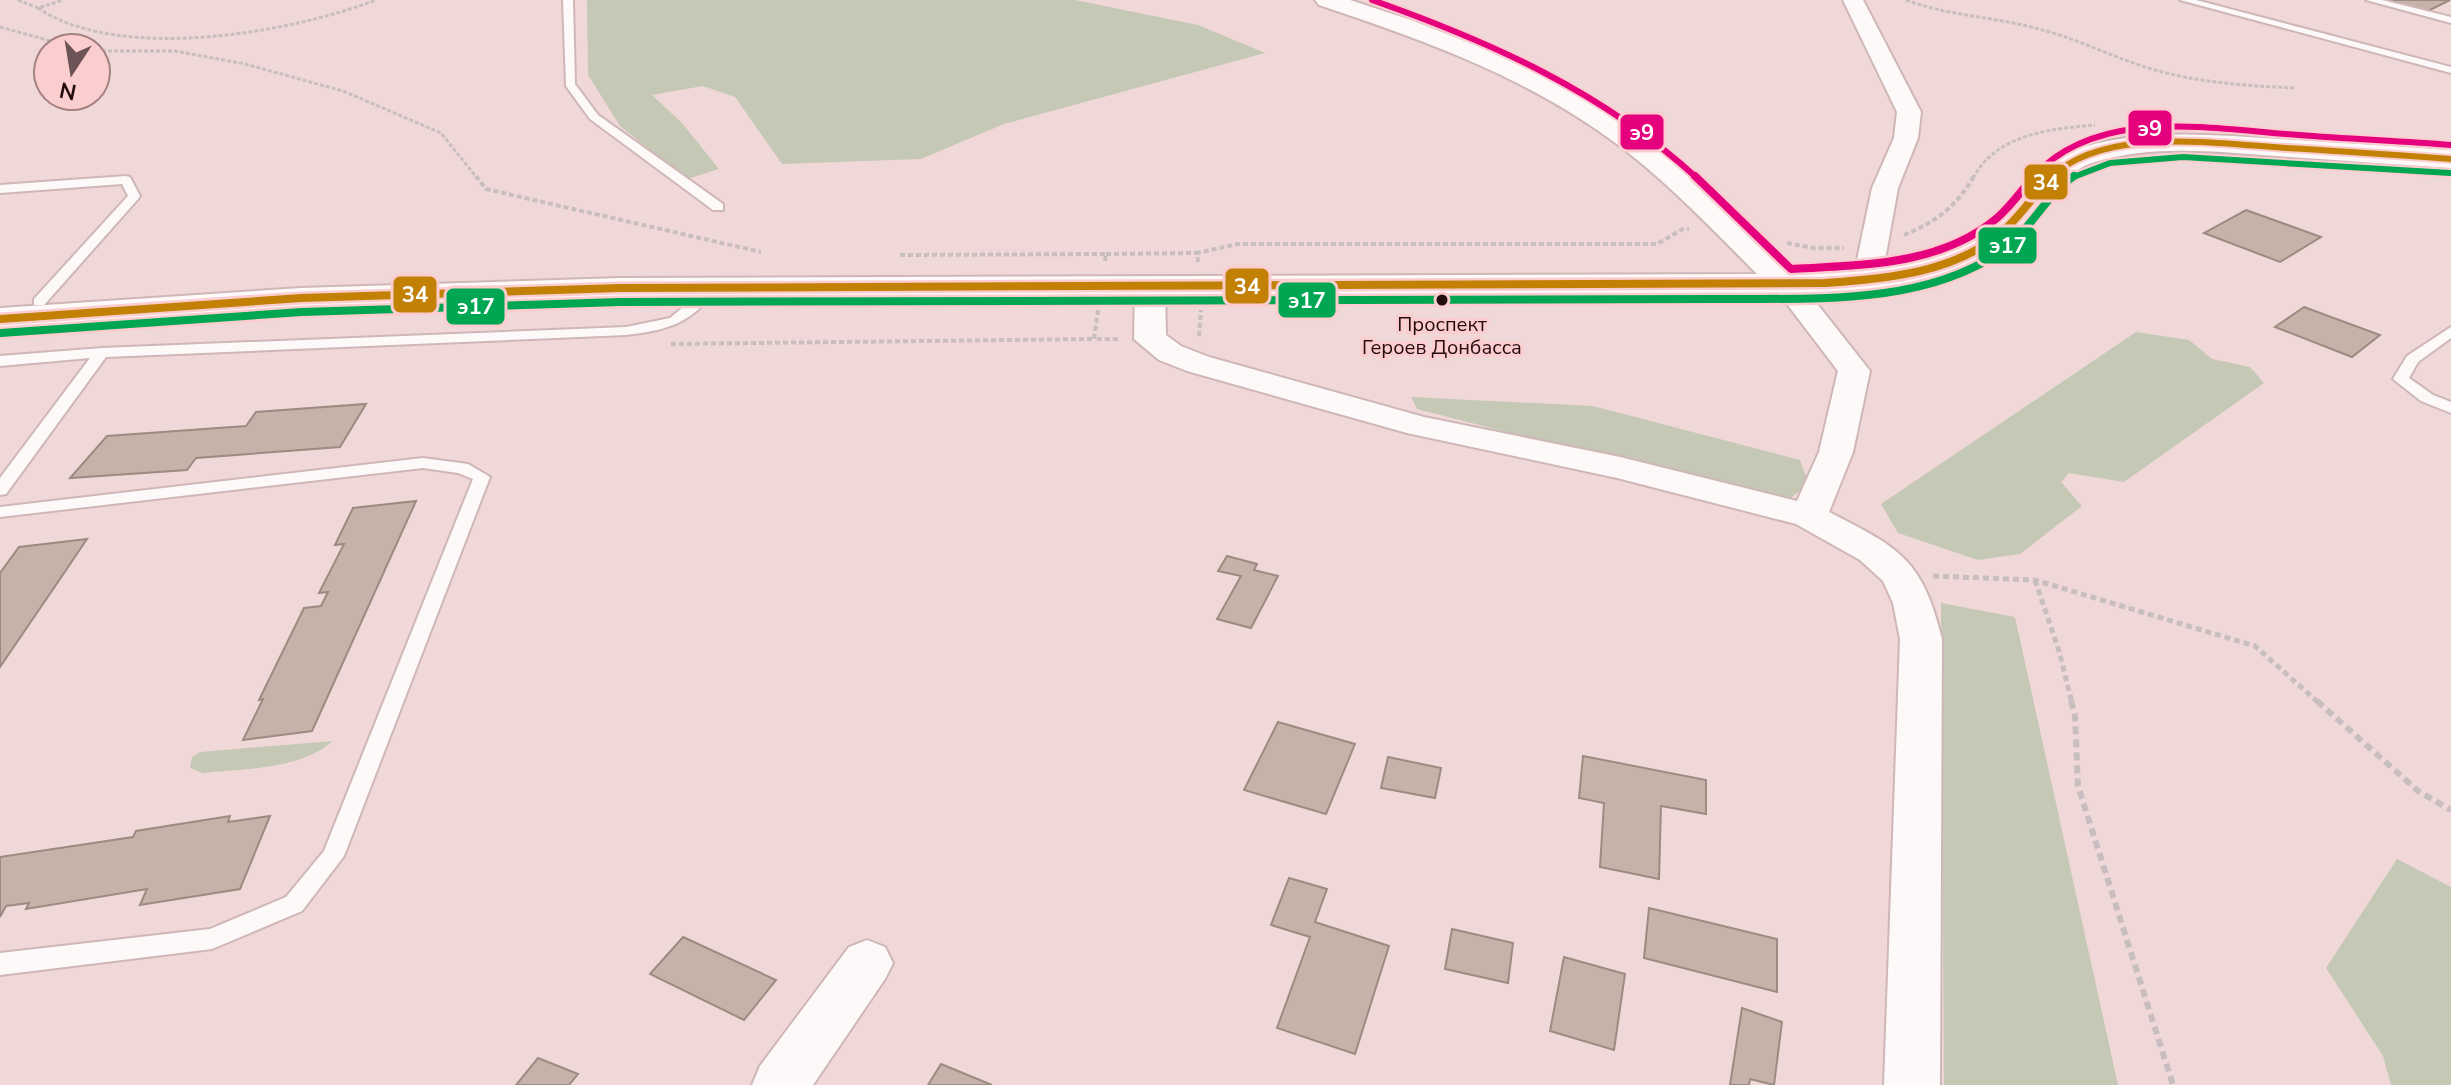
<svg xmlns="http://www.w3.org/2000/svg" width="2451" height="1085" font-family="'Nunito Sans',sans-serif">
  <rect width="100%" height="100%" fill="#f0d8d9"/>
  <path fill="#c5c8b4" d="M587 0H1075L1198 25 1265 53 1004 124 921 159 782 164 735 97 703 86 652 95 682 123 719 169 687 179 620 126 588 75Z
    M2136 332 2189 340 2212 359 2250 367 2264 383 2124 482 2069 473 2061 482 2082 506 2020 554 1978 560 1898 533 1881 504Z
    M1411 397 1593 406 1800 460 1809 484 1784 503 1417 409Z
    M1941 603 2015 617 2118 1085H1944Z
    M333 741C299 770 247 768 203 773L190 768 192 757 200 752Z
    M2397 859 2451 887V1085H2391L2383 1056 2326 968Z"/>
  <path fill="#c5b3a9" stroke="#9c8b80" stroke-width="2" d="M2384 0H2450L2428 11Z
    M2246 210 2321 237 2280 262 2204 233Z
    M2304 307 2380 335 2352 357 2275 327Z
    M366 404 340 447 196 458 187 470 70 478 107 436 246 426 256 412Z
    M416 501 312 731 243 740 263 699 259 700 304 608 321 606 328 592 319 593 344 544 335 545 353 508Z
    M87 539 60 579 0 667V573L19 547Z
    M1227 556 1257 564 1254 570 1278 576 1251 628 1217 619 1241 576 1218 571Z
    M1278 722 1355 744 1326 814 1244 790Z
    M1583 756 1706 780V814L1661 806 1659 879 1600 867 1604 803 1579 798Z
    M1388 757 1441 768 1435 798 1381 788Z
    M230 816 228 822 270 816 240 889 140 905 147 889 26 909 29 903 6 906 0 917V857L133 837 136 831Z
    M1289 878 1327 889 1315 922 1389 946 1355 1054 1277 1028 1310 937 1271 925Z
    M1649 908 1777 939V992L1644 958Z
    M1452 929 1513 943 1508 983 1445 969Z
    M683 937 776 980 744 1020 650 974Z
    M1564 957 1625 974 1614 1050 1550 1031Z
    M1742 1008 1782 1022 1774 1085 1750 1079 1749 1085H1730Z
    M538 1058 578 1074 569 1085H516Z
    M941 1064 992 1085H928Z"/>
  <g fill="none" stroke-linecap="round" stroke-linejoin="round">
    <defs>
      <path id="service" d="M563 0H573L575 84 598 115 723 204V210H713L590 119 566 86Z
        M2180 0H2196L2451 67V73Z
        M2366 0H2382L2451 17V23Z
        M126 176 130 177 140 196 138 199 44 305H34V299L128 196 122 184 0 193V185Z
        M712 283 719 287C691 323 670 330 626 335L106 357 6 494 0 495V478L90 358 0 366V356L102 348 626 327 670 318Z
        M2451 327V338L2418 362 2409 378 2433 395 2451 402V413L2421 401 2393 379 2407 356Z
        M423 458 468 464 490 477 344 856 302 911 212 949 0 975V953L210 929 286 897 324 851 473 479 458 473 423 468 0 517V507Z"/>
      <path id="minor" d="M1843 0H1863L1921 112 1918 138 1898 188 1885 260 1881 266 1871 269 1861 266 1857 260 1872 188 1894 138 1897 112Z
        M1786 274 1796 277 1870 371 1853 452 1829 512C1899 548 1922 558 1942 639L1940 1085H1884L1900 639 1893 603 1883 581 1860 560 1796 524 1617 478 1407 433 1187 371 1159 360 1134 339 1135 286 1140 280 1150 277 1160 280 1165 286 1166 335 1181 346 1209 357 1424 417 1620 457 1797 501 1819 452 1838 371 1771 283 1776 277Z
        M867 940 885 947 893 963 885 979 813 1085H752L760 1066 849 947Z"/>
      <path id="tertiary" d="M1315 0H1350L1411 20 1488 50 1561 84 1652 144 1795 273C1860 270 1941 270 1992 224 2019 200 2034 164 2071 151 2138 127 2212 135 2281 139 2338 143 2394 146 2451 150V168C2393 164 2334 160 2276 156 2217 152 2153 144 2095 162 2052 175 2039 223 2004 247 1929 298 1809 293 1721 295L620 298 301 308 0 330V308L301 288 620 278 1757 274C1710 227 1664 178 1610 139 1522 75 1421 39 1319 5Z"/>
    </defs>
    <use href="#service" stroke="#cfb6b7" stroke-width="4"/>
    <use href="#minor" stroke="#cfb6b7" stroke-width="4"/>
    <use href="#tertiary" stroke="#cfb6b7" stroke-width="4"/>
    <path stroke="#c8bebf" stroke-width="3" stroke-dasharray="4 2" stroke-linecap="butt" d="M18 0 38 8 63 0
      M1906 0C1949 16 1995 17 2039 29 2079 39 2116 59 2155 70 2201 83 2249 86 2296 88
      M38 8C119 63 290 33 376 0
      M0 27 76 48
      M96 51H175L245 64 343 91 441 133 477 178
      M1973 178C1997 134 2049 129 2095 125"/>
    <path stroke="#c8bebf" stroke-width="4" stroke-dasharray="5 3" stroke-linecap="butt" d="M476 176 486 189 761 252
      M1904 235C1936 222 1957 206 1974 176
      M1787 243 1814 248H1844
      M1106 254 1197 253
      M900 255 1106 254 1105 261
      M1198 262 1197 253 1238 244H1657L1683 229H1689
      M1098 310 1094 339H1119
      M1199 336 1201 310
      M671 344 1094 339"/>
    <path stroke="#c8bebf" stroke-width="5" stroke-dasharray="6 4" stroke-linecap="butt" d="M1933 576 2035 580 2255 646 2319 703
      M2035 580 2059 651 2072 703"/>
    <path stroke="#c8bebf" stroke-width="6" stroke-dasharray="8 5" stroke-linecap="butt" d="M2071 701 2075 716 2078 786 2173 1085
      M2317 701 2418 791 2451 810"/>
    <use href="#service" fill="#fdf9f9" fill-rule="evenodd"/>
    <use href="#minor" fill="#fdf9f9" fill-rule="evenodd"/>
    <use href="#tertiary" fill="#fdf9f9" fill-rule="evenodd"/>
    <defs>
      <path id="bus-1-far1" d="M2050 178C2104 125 2218 144 2286 148 2341 151 2396 155 2451 159"/>
      <path id="bus-1" d="M0 319 301 298 620 288 1825 283C1885 279 1955 273 2002 232 2021 216 2034 194 2052 176"/>
      <path id="bus-2-far1" d="M2071 178 2110 163 2183 157 2450 173"/>
      <path id="bus-2" d="M1 333 302 312 620 302 1721 299C1814 298 1922 306 2002 251 2030 231 2045 196 2074 176"/>
      <path id="bus-3-far1" d="M1372 0C1491 42 1603 92 1697 178
        M2032 178C2097 105 2212 129 2299 135 2349 139 2400 141 2451 145"/>
      <path id="bus-3" d="M1695 176 1791 269C1861 265 1940 266 1997 218 2011 206 2022 190 2034 176"/>
    </defs>
    <use href="#bus-1-far1" stroke="#fbcdcf" stroke-width="10"/>
    <use href="#bus-1" stroke="#fbcdcf" stroke-width="13"/>
    <use href="#bus-2-far1" stroke="#fbcdcf" stroke-width="10"/>
    <use href="#bus-2" stroke="#fbcdcf" stroke-width="13"/>
    <use href="#bus-3-far1" stroke="#fbcdcf" stroke-width="10"/>
    <use href="#bus-3" stroke="#fbcdcf" stroke-width="13"/>
    <use href="#bus-1-far1" stroke="#c28004" stroke-width="6"/>
    <use href="#bus-1" stroke="#c28004" stroke-width="8"/>
    <use href="#bus-2-far1" stroke="#00a651" stroke-width="6"/>
    <use href="#bus-2" stroke="#00a651" stroke-width="8"/>
    <use href="#bus-3-far1" stroke="#e5007d" stroke-width="6"/>
    <use href="#bus-3" stroke="#e5007d" stroke-width="8"/>
  </g>
  <circle fill="#250c0f" stroke="#fbcdcf" stroke-width="3" cx="1442" cy="300" r="7"/>
  <g text-anchor="middle" stroke-width="6" stroke-linejoin="round" paint-order="stroke">
    <g font-size="20" fill="#250c0f" stroke="#fbcdcf">
      <text x="1442" y="331">Проспект<tspan x="1442" dy="23">Героев Донбасса</tspan></text>
    </g>
  </g>
  <g stroke="#fbcdcf" stroke-width="3">
    <rect x="2127" y="109" width="46" height="38" rx="8" fill="#e5007d"/>
    <rect x="1619" y="113" width="46" height="38" rx="8" fill="#e5007d"/>
    <rect x="2023" y="163" width="46" height="38" rx="8" fill="#c28004"/>
    <rect x="1977" y="226" width="61" height="39" rx="8" fill="#00a651"/>
    <rect x="1224" y="267" width="46" height="38" rx="8" fill="#c28004"/>
    <rect x="392" y="275" width="46" height="39" rx="8" fill="#c28004"/>
    <rect x="1277" y="281" width="60" height="38" rx="8" fill="#00a651"/>
    <rect x="445" y="287" width="61" height="39" rx="8" fill="#00a651"/>
  </g>
  <g font-size="22" text-anchor="middle" font-weight="bold" fill="#fff">
    <text x="2150" y="136">э9</text>
    <text x="1642" y="140">э9</text>
    <text x="2046" y="190">34</text>
    <text x="2008" y="253">э17</text>
    <text x="1247" y="294">34</text>
    <text x="415" y="302">34</text>
    <text x="1307" y="308">э17</text>
    <text x="476" y="314">э17</text>
  </g>
  <g transform="translate(72 72) rotate(192)"><circle r="38" fill="#fbcdcf" stroke="#a58082" stroke-width="2"/>
  <path d="M0-6L14 30L0 20L-14 30Z" fill="#6c5356"/>
  <text y="-12" font-size="22" font-weight="bold" text-anchor="middle" fill="#250c0f">N</text>
  </g>
</svg>
